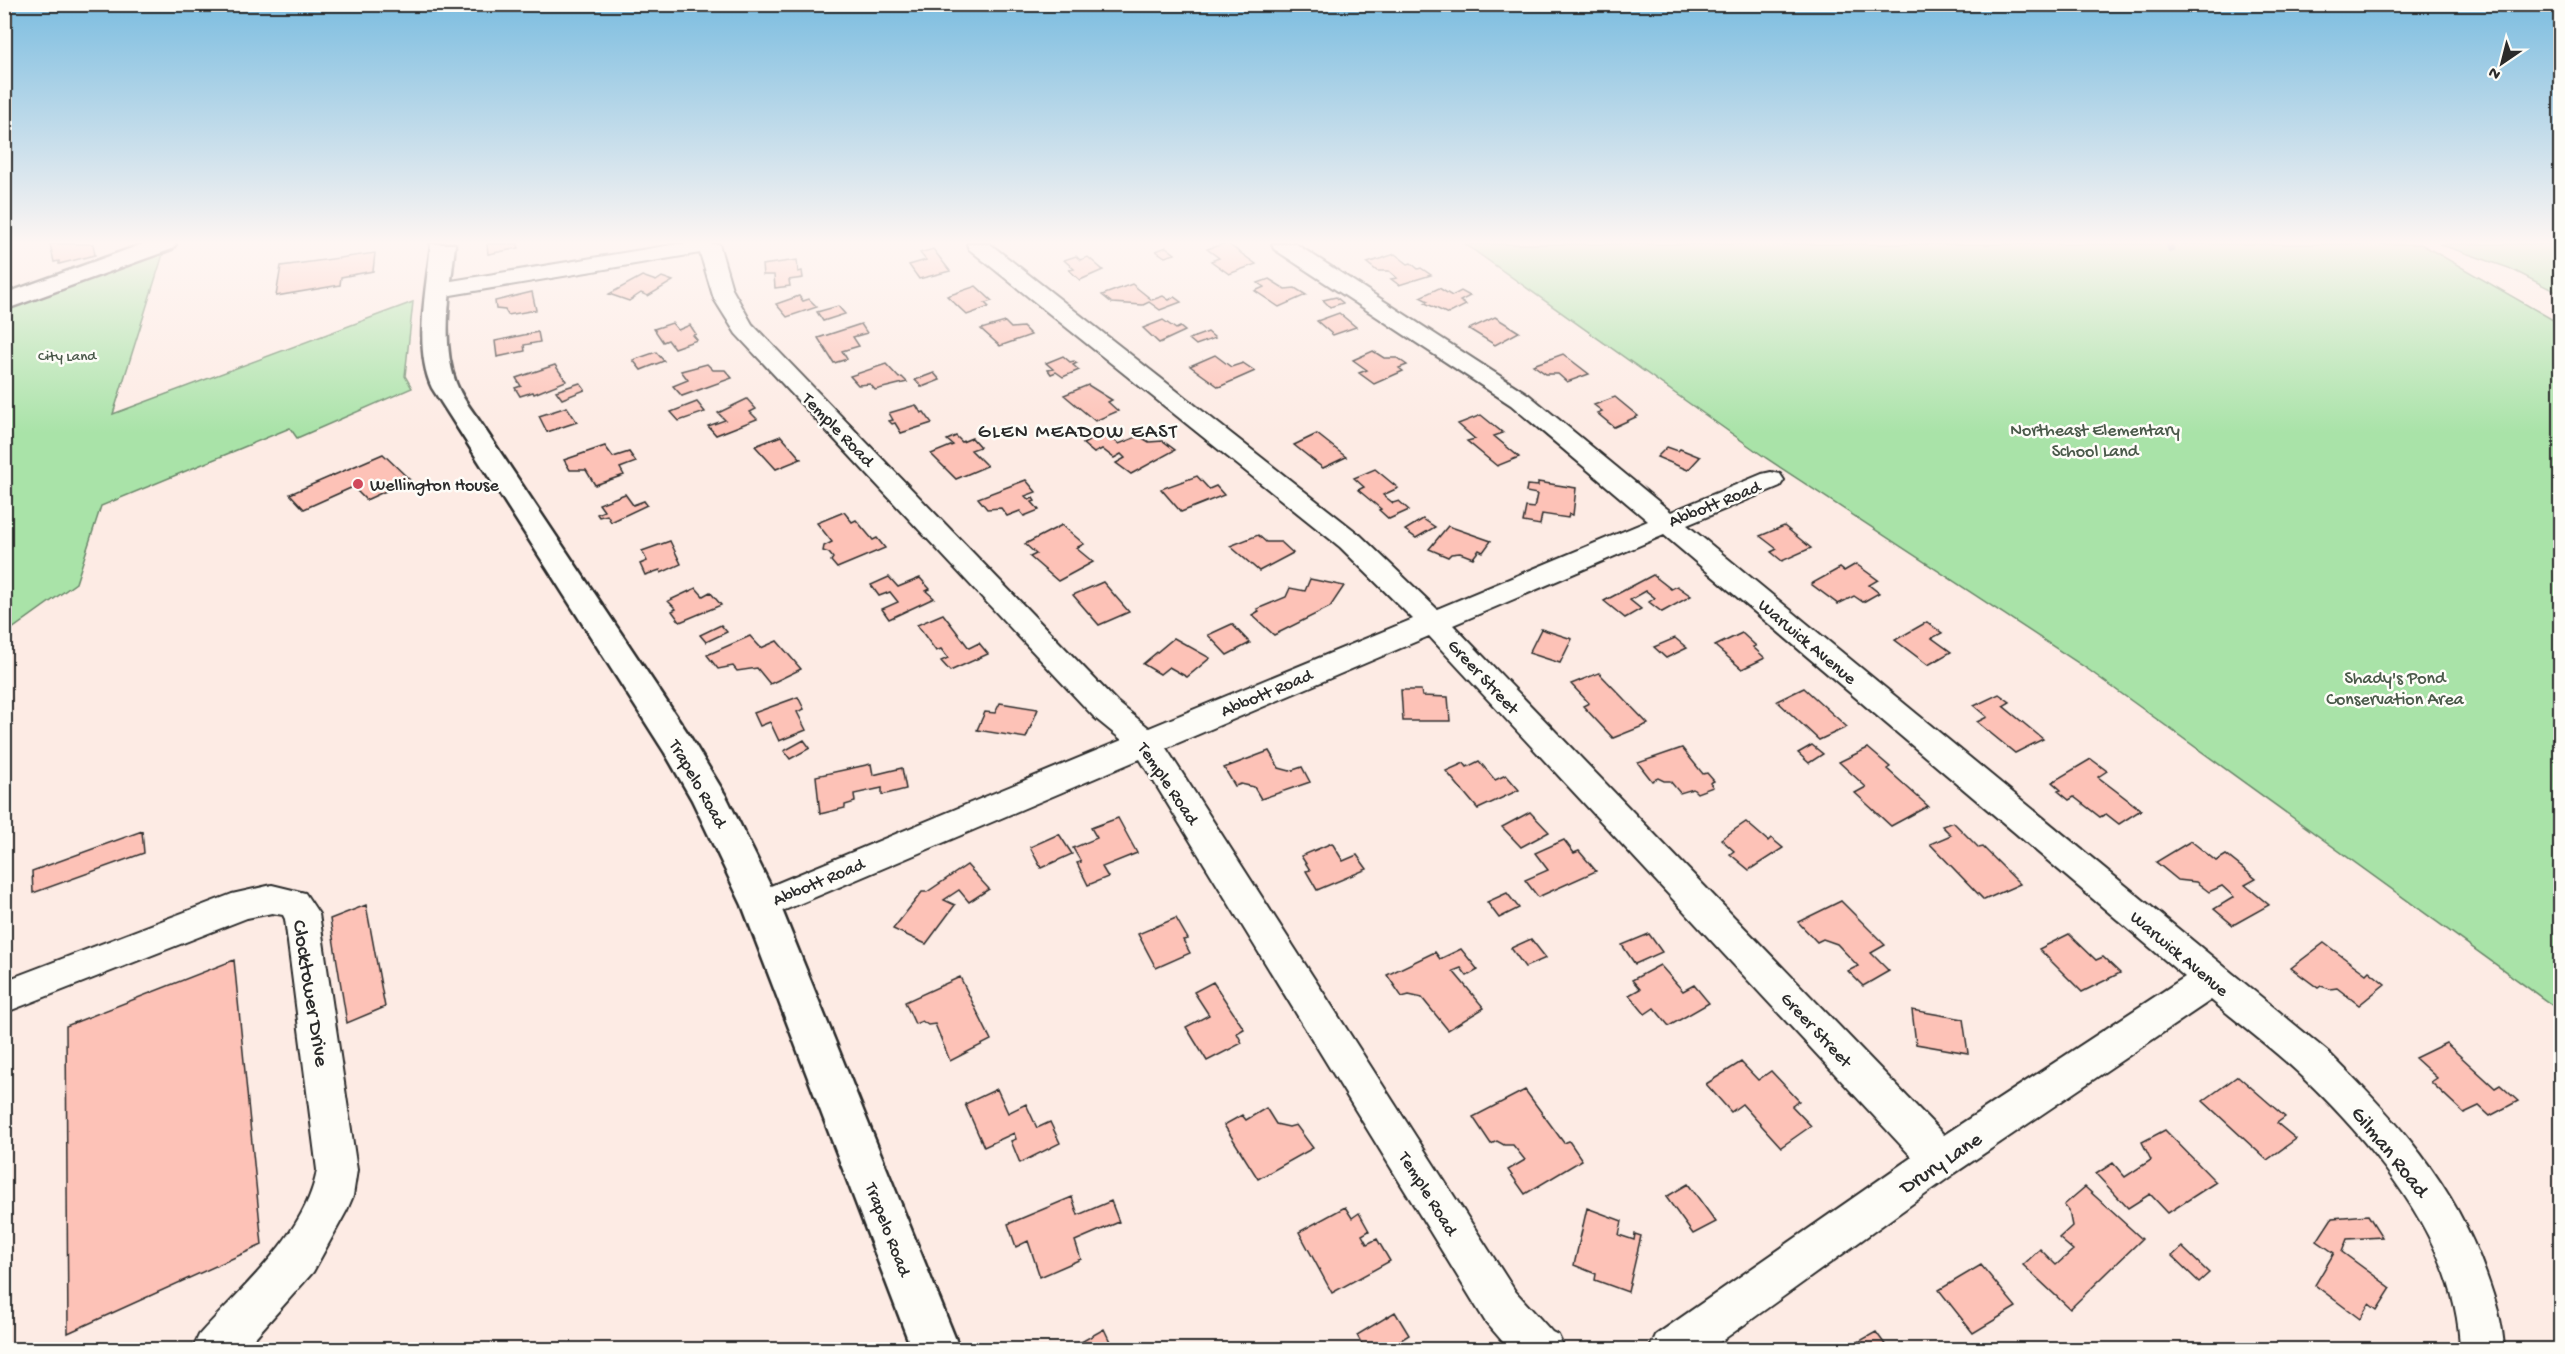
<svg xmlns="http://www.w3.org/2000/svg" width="2565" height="1354" font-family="'Gochi Hand',sans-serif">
  <rect width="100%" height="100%" fill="#fdebe4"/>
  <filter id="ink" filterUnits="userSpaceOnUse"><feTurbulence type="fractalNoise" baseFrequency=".0167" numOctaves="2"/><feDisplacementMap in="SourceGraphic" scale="12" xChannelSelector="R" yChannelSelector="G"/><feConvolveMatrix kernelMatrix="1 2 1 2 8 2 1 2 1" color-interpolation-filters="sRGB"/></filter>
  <g filter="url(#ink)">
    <path fill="#a9e3a8" stroke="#6a876a" stroke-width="1.5" d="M1465 244H2421L2560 324V1011L2086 668 1766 458Z
      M2439 244H2560V294L2509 268Z
      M164 251 113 414 413 302 405 376 412 388 297 438 290 428 101 506 76 583 5 634V310Z"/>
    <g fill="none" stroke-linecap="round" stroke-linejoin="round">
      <path stroke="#5b8b91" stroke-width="7" d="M2169 244 2171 249"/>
    </g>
    <path fill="#fdc2b7" stroke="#2b2b2b" stroke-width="1.5" d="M50 244H93L95 255 59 264V261L54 262Z
      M487 244H518L519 248 488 254Z
      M1223 244H1228L1256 264 1229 274 1211 261 1219 258 1207 249Z
      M1166 247 1175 254 1165 257 1156 251Z
      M933 249 950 271 919 279 909 265 926 260 920 253Z
      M375 253 373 271 341 277 340 285 276 296 281 266Z
      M1395 254 1408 264 1411 263 1418 269 1421 268 1431 275 1399 285 1391 279 1397 278 1389 271H1377L1367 263Z
      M1076 256 1080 260 1088 257 1103 270 1080 280 1069 270 1074 269 1064 260Z
      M797 260 798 272 802 271 803 278 789 280 790 286 775 288 774 275H763L762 265Z
      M642 276 656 281 662 277 673 281 648 296 641 293 629 301 609 294Z
      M1269 279 1285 289 1295 288 1306 295 1279 307 1255 291 1264 287 1258 283Z
      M1132 284 1152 300 1163 296 1169 300 1174 297 1181 302 1160 310 1149 302 1143 305 1112 303 1102 295Z
      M976 286 992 301 985 303 989 307 967 315 947 296Z
      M1439 288 1452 296 1461 291 1470 296 1460 301 1466 305 1448 314 1425 303 1428 301 1420 297Z
      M532 292 536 310 508 315 505 310 496 309 495 301Z
      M799 296 803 301 809 299 817 307 787 317 776 304Z
      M1336 297 1343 303 1330 307 1323 300Z
      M838 306 845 314 823 321 817 312Z
      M1339 313 1356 327 1333 335 1317 321Z
      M1495 317 1519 332 1495 345 1469 329Z
      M1163 320 1176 329 1180 327 1185 331 1159 343 1143 328Z
      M1005 322 1011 328 1023 327 1031 335 1000 346 981 329Z
      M672 323 678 330 690 325 696 334 693 335 697 340 674 348 668 340 663 342 654 329Z
      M861 324 867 333 853 337 859 346 842 351 847 359 834 363 818 338Z
      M538 332 540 342 524 345 525 351 497 357 495 341Z
      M1208 332 1215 338 1196 345 1189 339Z
      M1373 351 1384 358H1397L1407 365 1399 368 1403 371 1374 384 1359 373 1367 370 1353 360Z
      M656 352 664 361 641 370 633 360Z
      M1563 354 1589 374 1567 382 1558 374H1546L1533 365Z
      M1215 355 1231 367 1243 363 1255 371 1219 387 1190 366Z
      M1063 356 1070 362 1074 361 1077 363 1073 365 1079 370 1063 377 1056 372 1051 374 1048 370 1053 369 1046 363Z
      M707 364 713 370H725L732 378 682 396 673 386 688 380 681 371Z
      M886 364 899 378 902 377 907 382 875 390 870 384 858 385 850 376Z
      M555 365 566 381 534 394 533 392 520 396 515 388 521 386 516 378Z
      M934 373 940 380 922 387 915 380Z
      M580 383 585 390 562 399 556 391Z
      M1088 385 1112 400 1108 402 1118 411 1095 421 1064 395Z
      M1615 397 1638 416 1614 427 1597 413 1602 411 1594 405Z
      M747 399 756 409 750 412 757 419 716 435 708 426 725 420 718 413Z
      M697 402 705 412 679 421 671 412Z
      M916 405 921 413 924 412 932 423 901 433 895 423 892 424 889 421 893 420 889 413Z
      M567 407 577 422 547 432 539 416Z
      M1481 415 1503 433 1494 436 1519 457 1497 466 1467 441 1475 439 1458 424Z
      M1104 433 1119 444 1139 436 1149 442 1163 441 1175 450 1131 474 1116 463 1125 458 1121 454 1114 458 1102 449 1094 453 1083 444Z
      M1317 434 1346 457 1323 468 1294 445Z
      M781 436 801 459 776 469 755 446Z
      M956 436 962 442 972 438 980 447 971 450 987 466 956 479 931 454 953 445 947 440Z
      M605 446 613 457 629 452 636 462 620 468 624 475 595 485 586 470H570L564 460Z
      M1667 447 1678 451 1680 449 1700 457 1688 470 1657 457Z
      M383 454 410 480 366 500 353 487 304 509 290 494Z
      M1375 469 1398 488 1383 495 1393 503 1399 501 1409 510 1389 519 1379 510 1381 509 1358 490 1364 487 1354 478Z
      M1197 476 1209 489 1216 486 1224 495 1181 512 1161 489Z
      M1026 480 1036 492 1025 496 1029 500 1033 498 1035 501 1032 502 1039 510 1024 516 1020 511 1007 516 1001 508 987 509 978 498Z
      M1538 482 1576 488 1573 515 1569 514 1568 518 1542 514 1540 525 1523 522 1526 507 1534 508 1537 494 1526 492 1527 485 1538 486Z
      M625 494 633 505 644 501 647 505 611 522 607 515 599 517 597 514 604 511 599 504Z
      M844 512 852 522 856 520 873 540 877 538 885 548 837 568 831 561 833 558 829 553 823 551 824 546 832 542 817 523Z
      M1423 519 1435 527 1416 538 1405 530Z
      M1062 525 1084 544 1076 548 1093 562 1058 581 1030 557 1036 554 1025 544Z
      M1448 526 1491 541 1483 552 1479 550 1473 558 1460 553 1451 554 1448 557 1429 549Z
      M1784 526 1811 548 1782 561 1771 552 1777 549 1760 536Z
      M1258 535 1266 542H1281L1293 553 1259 571 1230 546Z
      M670 541 681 564 661 573 660 570 645 575 640 564 647 561 642 551Z
      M1856 564 1878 580 1869 585 1879 593 1863 602 1854 596 1838 604 1811 584 1840 568 1844 571Z
      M1653 575 1671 589 1677 586 1691 596 1662 612 1649 602 1655 598 1646 591 1630 600 1641 609 1625 618 1604 601Z
      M889 577 898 587 920 578 930 589 926 591 934 598 889 619 882 609 898 602 890 592 879 596 871 585Z
      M1310 579 1344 586 1330 607 1274 635 1252 615 1259 611 1257 609 1286 597 1290 588 1305 591Z
      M1103 582 1129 612 1099 625 1073 595Z
      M696 588 703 596 710 592 721 605 680 622 672 611 676 609 668 601Z
      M943 614 969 648 979 643 988 654 950 671 941 661 948 658 941 649 936 651 917 625Z
      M1927 622 1942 633 1932 638 1951 652 1928 665 1895 640Z
      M1232 624 1250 643 1227 655 1208 635Z
      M721 625 727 632 706 642 700 635Z
      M1541 629 1572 639 1560 663 1529 653Z
      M1742 633 1756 646 1753 647 1765 658 1742 669 1715 646Z
      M750 636 761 648 777 641 801 669 770 684 757 668 737 671 733 666 718 669 707 655Z
      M1174 638 1210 658 1187 677 1169 667 1160 674 1143 664Z
      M1675 638 1687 648 1666 658 1654 647Z
      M1599 673 1648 724 1613 738 1583 706 1589 703 1571 684Z
      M1804 688 1847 727 1819 740 1777 701Z
      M1401 690H1421L1422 696 1448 697 1450 721H1403Z
      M1999 694 2010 702 2003 706 2043 739 2015 753 1977 722 1987 717 1974 706Z
      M798 697 804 709 797 712 806 730 779 741 770 722 760 726 754 713Z
      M1000 703 1038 709 1026 738 977 730 985 712 995 713Z
      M804 740 810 748 790 759 784 751Z
      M1812 745 1823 754 1809 763 1798 753Z
      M1682 748 1703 774 1707 773 1714 781 1710 783 1713 787 1697 793 1693 789 1680 793 1670 781H1664L1658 778 1652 781 1638 763Z
      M1868 748 1890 767 1887 769 1928 806 1891 826 1855 793 1866 787 1839 762Z
      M1269 751 1279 768 1290 771 1302 767 1310 782 1261 799 1254 787 1241 784 1235 786 1224 768Z
      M2091 759 2107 771 2098 777 2141 810 2119 824 2106 814 2100 817 2074 797 2069 800 2058 791 2061 790 2052 782Z
      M1479 761 1495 780 1506 775 1519 790 1478 809 1446 771 1464 763 1467 767Z
      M871 764 873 775 902 768 906 789 882 795V788L854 794 855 802 845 805V808L820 814 816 776Z
      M1530 812 1549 832 1521 847 1502 827Z
      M1118 818 1137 853 1102 867 1108 877 1088 885 1077 863 1081 862 1073 848 1097 838 1091 828Z
      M1746 822 1768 841 1771 838 1783 848 1749 870 1730 854 1734 851 1721 839Z
      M1953 822 1979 848 1983 847 2020 884 1984 900 1930 844 1951 835 1942 826Z
      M142 831 144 853 33 893 32 871Z
      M1059 834 1072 854 1041 868 1030 847Z
      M1564 840 1574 853 1579 851 1596 871 1538 897 1525 880 1548 870 1535 853Z
      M2191 841 2216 861 2226 855 2256 879 2245 885 2269 905 2233 925 2214 909 2234 897 2222 886 2209 892 2196 882 2178 880 2156 862Z
      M1332 843 1343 861 1357 855 1367 869 1317 890 1306 871 1310 870 1301 856Z
      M967 865 989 889 969 902 959 890 944 900 955 905 926 944 893 929 922 892H927Z
      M1507 893 1519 908 1499 918 1487 902Z
      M1841 901 1885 945 1871 953 1889 971 1863 986 1848 971 1858 966 1837 944 1823 939 1817 942 1798 922Z
      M366 905 385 1007 347 1023 330 919Z
      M1176 918 1188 939 1183 940 1190 953 1156 968 1138 934Z
      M1649 934 1662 952 1635 964 1622 945Z
      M2069 934 2096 960 2103 957 2120 973 2082 992 2039 949Z
      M1531 939 1546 958 1525 967 1511 948Z
      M2324 943 2366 974 2369 971 2385 984 2359 1005 2337 988 2330 989 2321 986 2318 988 2291 968Z
      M1461 949 1478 970 1467 976 1461 968 1453 971 1484 1008 1448 1030 1422 998 1409 995 1402 997 1387 975 1435 952 1440 959Z
      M234 960 262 1245 68 1333 66 1026Z
      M1660 965 1683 991 1694 985 1709 1003 1669 1026 1654 1008 1645 1014 1629 995 1640 989 1632 980Z
      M960 977 991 1040 950 1061 935 1024 928 1025 922 1021 915 1024 905 1002Z
      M1213 982 1244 1029 1237 1033 1242 1043 1207 1061 1186 1027 1209 1015 1194 992Z
      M1912 1010 1963 1019 1968 1053 1916 1044Z
      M2446 1043 2495 1088 2500 1085 2518 1101 2490 1116 2479 1106 2464 1113 2431 1082 2437 1078 2415 1058Z
      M1741 1062 1758 1080 1771 1071 1799 1101 1792 1106 1811 1126 1781 1147 1742 1104 1731 1112 1706 1084Z
      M2238 1076 2285 1117 2277 1123 2296 1139 2267 1160 2203 1101Z
      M997 1089 1008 1113 1026 1104 1037 1128 1050 1122 1060 1143 1020 1163 1011 1141 1016 1139 1014 1133 984 1147 965 1104Z
      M1525 1090 1564 1143 1569 1141 1582 1160 1525 1194 1508 1170 1525 1160 1513 1145H1504L1497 1141 1491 1144 1473 1117Z
      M1266 1108 1276 1124 1289 1127 1296 1125 1313 1148 1258 1179 1224 1125 1242 1115 1246 1120Z
      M2165 1130 2216 1182 2168 1213 2150 1194 2128 1208 2096 1174 2113 1163 2125 1177 2151 1160 2142 1142Z
      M1688 1184 1716 1222 1693 1234 1666 1197Z
      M2085 1187 2142 1239 2070 1309 2023 1265 2040 1249 2056 1265 2073 1250 2059 1238 2072 1226 2069 1211 2064 1205Z
      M1072 1197 1078 1215 1111 1201 1119 1222 1075 1241 1081 1259 1040 1277 1028 1241 1016 1247 1008 1224Z
      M1345 1207 1352 1218 1359 1213 1369 1231 1362 1235 1367 1244 1377 1239 1390 1261 1332 1293 1299 1232Z
      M1587 1208 1622 1221 1619 1235 1634 1240 1635 1234 1641 1236 1628 1292 1595 1280 1596 1274 1574 1265Z
      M2368 1215 2382 1237 2347 1239 2342 1252 2391 1288 2377 1310 2369 1304 2360 1319 2315 1285 2334 1253 2317 1241 2332 1218Z
      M2182 1247 2209 1273 2199 1282 2172 1256Z
      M1981 1265 2016 1307 1973 1333 1939 1290Z
      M1395 1312 1409 1335 1393 1345 1396 1350H1365L1357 1335Z
      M1104 1329 1114 1350H1067Z
      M1876 1332 1889 1350H1844Z"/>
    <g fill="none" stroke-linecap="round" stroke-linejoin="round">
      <defs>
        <path id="minor" d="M678 244H719L732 289 752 324 1117 702 1149 728 1413 619 1340 547 969 249 967 244H990L1360 535 1437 609 1648 521 1511 405 1274 249 1272 244H1296L1529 395 1671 512 1762 474 1771 472 1780 474 1784 480 1780 486 1687 525 2328 1052C2396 1120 2454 1182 2486 1274 2495 1299 2503 1323 2504 1350H2460C2458 1245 2374 1145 2302 1076 2273 1049 2241 1025 2211 1000L1955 1173 1709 1350H1649L1656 1335 1912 1157 1429 636 1166 748 1515 1291 1552 1332 1558 1335 1565 1350H1510L1485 1321 1140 759 773 915 761 919 749 915 744 905 749 895 1122 740 1095 718 736 334 714 299 700 253 439 297 431 295 428 290 431 285 439 283ZM1664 535 2185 977 1944 1135 1453 625Z
          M272 885 305 893 319 914 357 1170 353 1196 347 1210 313 1272 244 1350H192L199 1335C240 1289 307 1233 317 1170L285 919 283 915 272 913 247 918 4 1013V981L232 894Z"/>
        <path id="tertiary" d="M143 244H176L172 249 4 310V294Z"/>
        <path id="secondary" d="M431 244H455C451 288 440 341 456 383 461 396 470 408 478 419L689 735 726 796 780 905 960 1350H912L742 905 692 800 665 753 432 388C413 348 427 286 431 244Z"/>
      </defs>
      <use href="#minor" stroke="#2b2b2b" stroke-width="4"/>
      <use href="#tertiary" stroke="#2b2b2b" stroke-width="5"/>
      <use href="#secondary" stroke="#2b2b2b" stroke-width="5"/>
      <use href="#minor" fill="#fdfcf7" fill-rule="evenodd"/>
      <use href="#tertiary" fill="#fdfcf7" fill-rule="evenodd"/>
      <use href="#secondary" fill="#fdfcf7" fill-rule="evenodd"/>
    </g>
  </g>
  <linearGradient id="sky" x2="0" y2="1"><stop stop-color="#7cbde0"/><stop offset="0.56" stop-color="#fef6f3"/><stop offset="1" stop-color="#fef6f3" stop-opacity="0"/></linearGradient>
  <rect width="2565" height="433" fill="url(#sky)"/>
  <circle fill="#d1495b" stroke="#fdfcf7" stroke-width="2" cx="358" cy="484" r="6"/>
  <g text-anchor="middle" stroke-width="5" stroke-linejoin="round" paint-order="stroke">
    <g font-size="15" fill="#4a594a" stroke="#fdfcf7">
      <text x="67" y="360">City Land</text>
    </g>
    <g font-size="18" fill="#2b2b2b" stroke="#fdfcf7">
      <text transform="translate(839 429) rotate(46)" y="6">Temple Road</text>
      <text transform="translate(1714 503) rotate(-22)" y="6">Abbott Road</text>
      <text transform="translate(1808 641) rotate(40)" y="6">Warwick Avenue</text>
      <text transform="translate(1484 676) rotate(47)" y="6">Greer Street</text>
      <text transform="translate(1266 692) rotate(-23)" y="6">Abbott Road</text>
      <text transform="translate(699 783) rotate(60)" y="6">Trapelo Road</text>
      <text transform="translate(1169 783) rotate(56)" y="6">Temple Road</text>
      <text transform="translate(818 881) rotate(-23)" y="6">Abbott Road</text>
      <text transform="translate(2180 953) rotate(40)" y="6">Warwick Avenue</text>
      <text transform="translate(1817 1029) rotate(47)" y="6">Greer Street</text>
      <text transform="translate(1429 1193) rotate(58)" y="6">Temple Road</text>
      <text transform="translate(889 1229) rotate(69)" y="6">Trapelo Road</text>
    </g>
    <g font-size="18" fill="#4a594a" stroke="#fdfcf7">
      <text x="2095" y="435">Northeast Elementary<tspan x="2095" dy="21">School Land</tspan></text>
      <text x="2395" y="683">Shady's Pond<tspan x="2395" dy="21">Conservation Area</tspan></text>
    </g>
    <g font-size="18" fill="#2b2b2b" stroke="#fdfcf7" text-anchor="start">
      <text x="370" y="490">Wellington House</text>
    </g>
    <g font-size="20" letter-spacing="1.5" fill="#2b2b2b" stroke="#fdfcf7">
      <text x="1078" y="437">GLEN MEADOW EAST</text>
    </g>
    <g font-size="21" fill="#2b2b2b" stroke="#fdfcf7">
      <text transform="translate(312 993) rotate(81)" y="7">Clocktower Drive</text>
      <text transform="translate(2391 1151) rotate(51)" y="7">Gilman Road</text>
      <text transform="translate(1940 1162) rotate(-34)" y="7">Drury Lane</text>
    </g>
  </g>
  <rect width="2565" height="1354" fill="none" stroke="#fdfcf7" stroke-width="24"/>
  <rect x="12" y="12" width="2541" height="1330" fill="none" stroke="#2b2b2b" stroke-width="2" filter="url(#ink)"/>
  <g transform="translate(2502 63) rotate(215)" stroke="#fdfcf7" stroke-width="4.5" paint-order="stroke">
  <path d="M0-4.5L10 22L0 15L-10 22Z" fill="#2b2b2b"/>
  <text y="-9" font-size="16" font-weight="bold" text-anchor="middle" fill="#2b2b2b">N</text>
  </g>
</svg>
